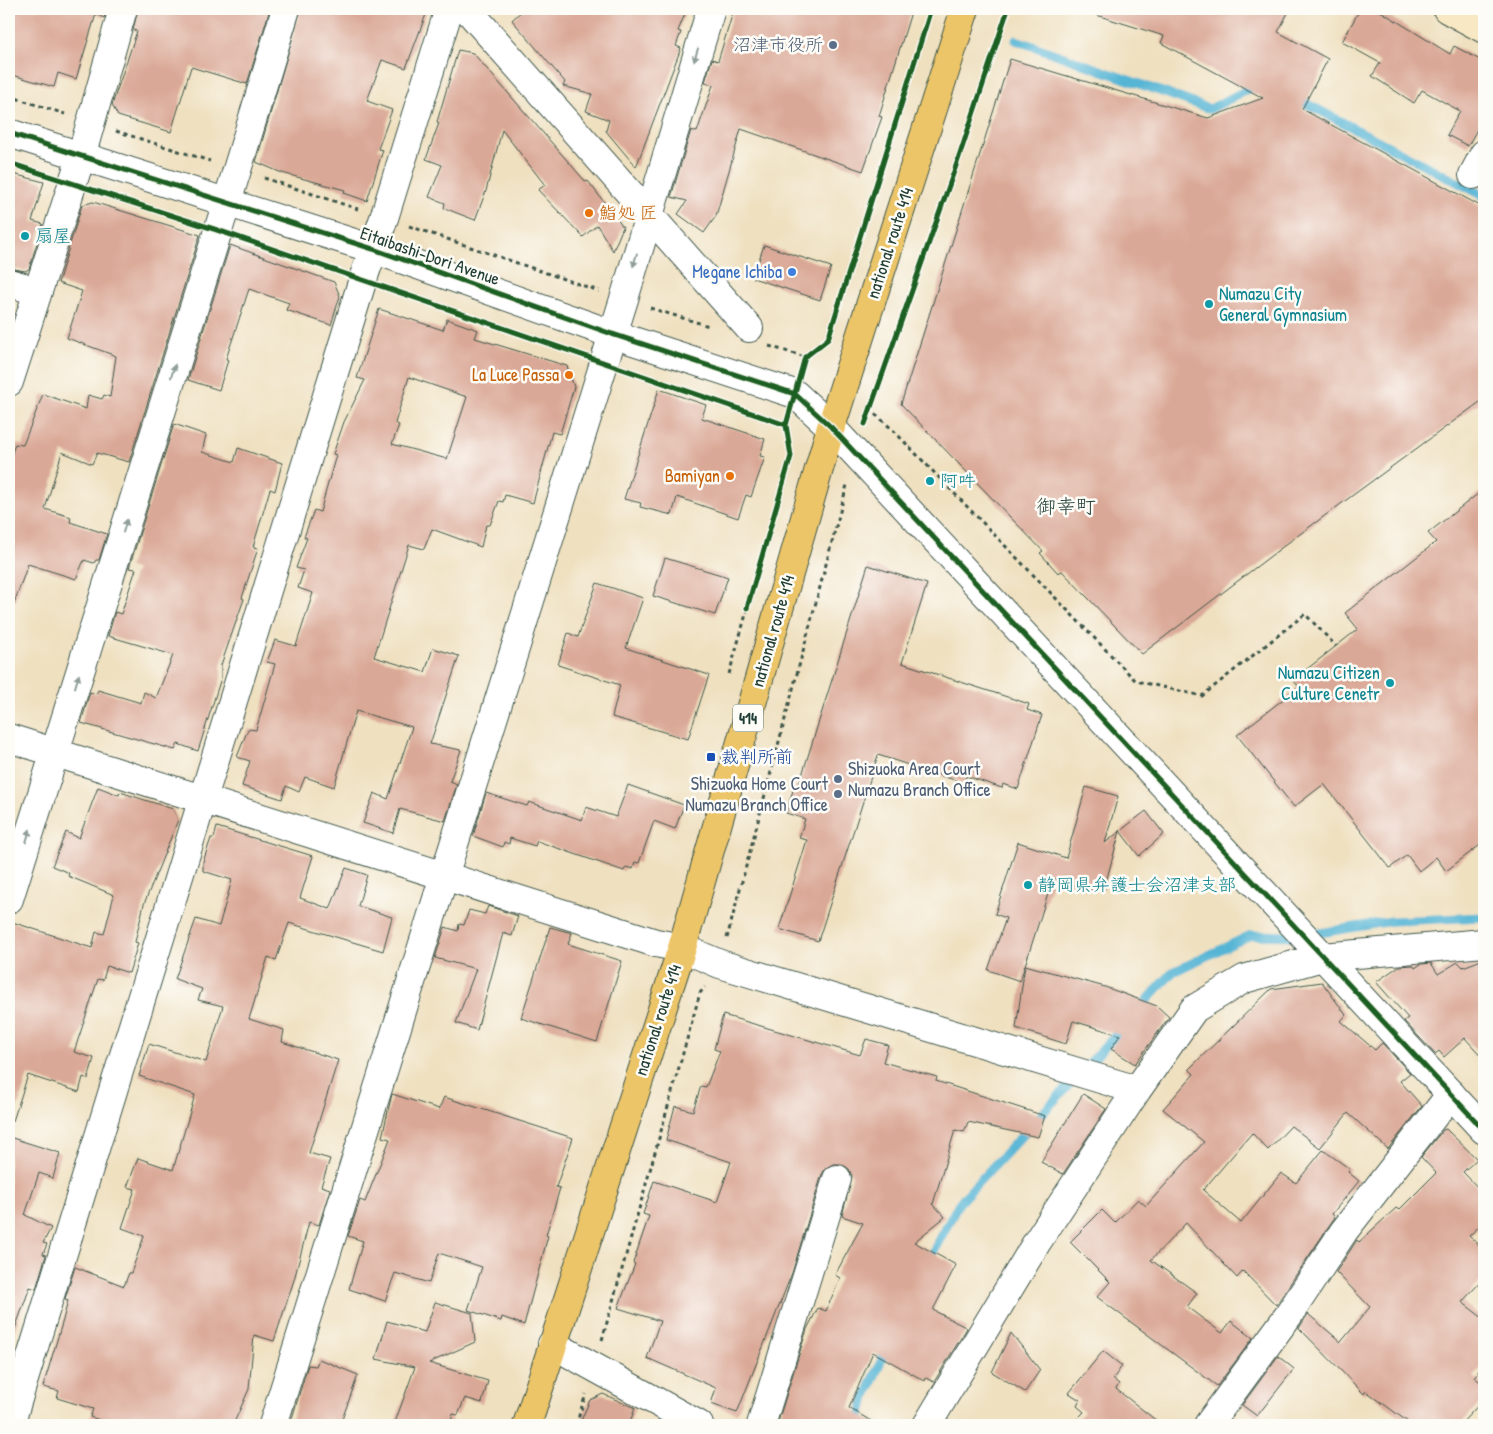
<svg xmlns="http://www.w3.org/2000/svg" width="1493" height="1434" font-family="'Patrick Hand','Klee One',sans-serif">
  <rect width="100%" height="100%" fill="#fdfcf7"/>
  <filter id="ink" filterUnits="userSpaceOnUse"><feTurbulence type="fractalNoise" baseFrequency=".02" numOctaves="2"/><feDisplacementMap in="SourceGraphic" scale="10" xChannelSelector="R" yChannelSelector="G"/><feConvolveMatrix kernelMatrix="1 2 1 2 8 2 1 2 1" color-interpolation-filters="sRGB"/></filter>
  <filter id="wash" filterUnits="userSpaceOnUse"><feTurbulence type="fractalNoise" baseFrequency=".0096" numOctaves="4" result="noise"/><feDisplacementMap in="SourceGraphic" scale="20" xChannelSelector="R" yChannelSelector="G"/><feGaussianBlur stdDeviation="1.12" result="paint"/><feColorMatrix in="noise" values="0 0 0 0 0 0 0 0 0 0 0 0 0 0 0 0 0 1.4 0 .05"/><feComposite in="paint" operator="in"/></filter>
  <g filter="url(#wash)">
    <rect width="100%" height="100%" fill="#efe0c0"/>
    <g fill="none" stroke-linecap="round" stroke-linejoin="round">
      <path stroke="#57b5d5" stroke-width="9" d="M1016 40 1210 109 1258 84
        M1296 98 1484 196
        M1308 935 1392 921 1484 917
        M1138 1010 1173 972 1251 935 1295 936
        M928 1262 959 1203 1125 1025
        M858 1425 865 1398 887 1348"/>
    </g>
    <g id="blocks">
      <path fill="#daa896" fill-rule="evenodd" d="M9 9H107L104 18 96 14 76 79 58 73 54 87 9 74Z
        M138 9H270L247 84 191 67 171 132 118 116 112 105 137 31 133 30Z
        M301 9H428L406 68 382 60 367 101 392 110 378 149 383 150 367 201 344 193 345 190 282 173 256 162Z
        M524 9H687L678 31 681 32 676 46 681 48 636 167 606 131 609 120 586 111 592 94 563 86 565 82 512 20Z
        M734 9H912L879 116 882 117 863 171 741 129 716 216 704 233 678 214 687 201 671 197 691 130 697 132 713 85 705 82 712 59 718 61Z
        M1094 9H1290L1278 32 1328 59 1302 109 1484 208V399L1289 542 1142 654 1062 571 1058 573 1040 553 1043 551 901 404 1010 59 1208 118 1263 98 1161 43 1164 36 1093 14Z
        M1360 9H1377L1450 54 1454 46 1484 62V124L1481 122 1468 146 1447 135 1460 111 1422 90 1414 103 1372 76 1380 63 1342 42Z
        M458 50 473 53 586 182 588 181 623 227 613 251 597 225 583 237 538 190 545 185 502 130 486 191 475 220 444 208 445 203 429 197 442 165 426 159 439 123 437 122Z
        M9 173 44 182 32 221 43 224 29 269 25 271 9 268Z
        M93 202 200 235 129 462 97 453 92 464 62 452 45 509 71 517 70 522 107 534 99 560H96L94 563 84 560 76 579 28 564 12 609 9 608V462L15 444 23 445 43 394 86 409 88 395 102 399 104 395 110 397 116 356 67 338 82 291 58 283 82 205Z
        M230 245 334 282 340 296 331 325 286 310 289 303 249 289 226 359 228 360 219 390 188 380Z
        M764 245 831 267 820 300 753 278Z
        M379 309 443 330 447 319 478 330 475 338 567 366 574 387 560 434 552 432 533 503 505 495 503 502 499 501 490 525H486L481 547 432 529 424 549 409 545 374 657 425 672 433 648 459 656 430 744 461 750 450 781 457 784 445 821 400 809 393 833 363 823 374 793 388 799 412 727 356 711 334 787 305 777 299 792 286 786 282 799 242 786 250 761 237 757 248 729 256 730 275 664 267 662 275 640 296 646 313 593 298 588 304 570 296 568 307 538 304 537 314 510 320 512 336 455 333 454 344 422 365 380 357 378ZM409 377 467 397 447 459 392 444 399 425 395 423Z
        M659 389 706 405 702 418 765 439 760 456 765 457 751 497 746 495 738 518 677 497 672 515 640 507 641 503 624 499Z
        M174 424 206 435 202 452 234 462 238 448 282 463 275 491 270 489 253 547 258 548 242 598 244 599 221 665V678L198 751 178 744 175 750 81 723 90 692 96 694 98 690 141 703 144 692 156 698 173 655 108 636 115 612 121 614 136 569 129 568Z
        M1484 489V842L1446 871 1436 857 1419 871 1407 855 1390 868 1324 784 1294 807 1237 735 1299 687 1293 680 1358 629 1345 613 1436 542 1428 533Z
        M665 558 728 577 715 615 653 596Z
        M868 565 927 584 902 663 1029 704 1027 710 1042 715 1018 789 1003 784 1002 788 966 776 964 783 878 755 818 941 779 929 807 840 799 838 805 819 786 813 794 787 798 788Z
        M597 583 643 598 626 648 709 675 688 739 612 717 620 685 558 665 568 633 578 637Z
        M628 785 684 805 675 829 654 821 639 863 635 862 633 869 626 867 624 871 537 841 535 846 510 838 509 844 504 842 503 847 473 836 486 793 527 806 529 802 582 820 586 807 616 817Z
        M98 787 119 795 120 792 173 809 178 820 144 904 135 942 138 943 129 973 107 966 103 980 98 979 74 1052 94 1058 88 1079 83 1077 79 1092 28 1075 13 1121 9 1120V921L92 948 96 932 104 934 114 895 68 876 69 873 52 866 66 832 79 838Z
        M1086 787 1118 796 1105 843 1120 831 1104 889 1092 885 1091 891 1053 878 1020 981 988 970 1006 918 995 914 1018 842 1066 858Z
        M1146 811 1164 834 1139 856 1120 831Z
        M217 827 313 856 300 898 330 909 346 868 367 875 358 906 392 917 383 951 289 923 276 960 268 957 249 1019 284 1030 282 1042 338 1060 309 1153 330 1159 321 1186 330 1189 319 1225 309 1222 294 1280 274 1341 254 1335 249 1389 233 1425H116L90 1417 93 1409 57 1398 59 1391 43 1387 63 1320 68 1300 65 1299 75 1267 124 1286 129 1273H131L144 1236 122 1228 135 1189 127 1187 138 1158 173 1170 195 1095 139 1076 149 1044 206 1062 223 1006 198 1000 202 989 175 979 196 919 219 926 232 880 203 871V862L211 838H214Z
        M488 906 518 916 512 936 503 933 477 1030 456 1023 476 969 435 958 445 927 458 931 459 924 464 925 469 910 485 914Z
        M550 927 572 933 568 944 622 961 597 1042 521 1018Z
        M1484 959V1059L1465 1038 1444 1057 1439 1051 1435 1054 1404 1021 1408 1018 1376 982 1399 966 1413 965 1415 968 1421 964 1431 963 1438 974 1458 962 1463 967Z
        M1025 965 1105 987 1157 1006 1169 1017 1135 1064 1111 1049 1120 1035 1073 1021 1066 1044 1016 1028Z
        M1322 982 1346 1015 1341 1021 1375 1050 1382 1043 1410 1073 1400 1081 1422 1106 1388 1149 1348 1113 1320 1148 1291 1126 1268 1150 1252 1133 1203 1190 1241 1223 1281 1173 1296 1183 1323 1150 1350 1169 1348 1172 1359 1181 1332 1214 1335 1217 1276 1305 1243 1271 1237 1278 1186 1223 1151 1260 1197 1293 1187 1307 1222 1333 1231 1321 1253 1338 1217 1386 1097 1297 1110 1282 1070 1242 1102 1210 1115 1223 1138 1199 1146 1206 1204 1142 1163 1109 1194 1074 1189 1069 1271 989Z
        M723 1015 860 1055 866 1039 888 1045 883 1062 937 1077 936 1081 1045 1116 1038 1137 968 1122 964 1132 955 1130 933 1204 945 1217 914 1242 956 1265 933 1310 967 1328 934 1382 926 1378 925 1381 873 1352 849 1408 878 1425H777L807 1329 818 1308 826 1311 840 1278 835 1275 863 1223 842 1216 852 1176 849 1169 842 1164H833L826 1168 822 1174 792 1273 737 1413 711 1404 716 1388 647 1358 660 1321 618 1308 635 1264 633 1263 649 1216 643 1214 654 1181 717 1202 731 1162 666 1140 675 1106 693 1111 701 1086 706 1087 720 1051 714 1049Z
        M392 1094 439 1109 444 1097 573 1138 556 1187 560 1188 546 1235 548 1236 524 1325 502 1317 501 1321 468 1310 482 1267 439 1253 429 1283 395 1273 385 1301 349 1289 363 1241 348 1236 360 1200 365 1202 390 1139 382 1137Z
        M1083 1094 1106 1109 1063 1174 1041 1162Z
        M1446 1129 1477 1159 1463 1172 1484 1194V1222L1469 1236 1484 1250V1278L1462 1302 1484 1319V1364L1474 1377 1484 1385V1399L1460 1425H1412L1366 1391 1364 1394 1299 1328 1308 1314 1341 1342 1370 1307 1336 1272 1357 1240 1359 1242 1396 1208 1399 1210 1436 1173 1421 1157 1443 1130Z
        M9 1137 60 1153 53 1178 39 1173 25 1215 51 1228 43 1243 47 1244 43 1254 46 1255 36 1289 30 1287 12 1337 9 1336Z
        M435 1302 472 1313 475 1342 429 1363 488 1381 482 1403 465 1398 458 1415 453 1414 450 1425H394L415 1367 376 1359 387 1321 425 1332Z
        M1011 1333 1040 1370 1025 1392 992 1372Z
        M1103 1351 1122 1366 1113 1379 1119 1384 1116 1389 1162 1425H1071L1084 1412 1077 1406 1080 1400 1069 1393Z
        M1278 1356 1294 1369 1257 1416 1242 1405Z
        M319 1359 358 1375 340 1425H290L308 1365 316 1366Z
        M603 1394 635 1408 629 1425H579L590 1400Z"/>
    </g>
  </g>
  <g filter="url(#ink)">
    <use href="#blocks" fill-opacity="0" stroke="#3e5549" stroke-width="1"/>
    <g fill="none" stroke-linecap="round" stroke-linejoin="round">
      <defs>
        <path id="minor" d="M467 9 749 328
          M1473 175 1484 154
          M9 283 38 291
          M9 382 81 157 123 9
          M9 738 656 943 682 948 720 964 1137 1090
          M9 899 237 170 286 9
          M552 1344 699 1425
          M10 1425 362 282 384 218 449 9
          M273 1425 624 299 711 9
          M761 1425 837 1179
          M927 1425 1037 1242 1137 1090 1194 1009 1244 979 1322 957 1484 943
          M1208 1425 1288 1316 1344 1231 1451 1094"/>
        <path id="tertiary" d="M9 133 373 249 612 334 795 394 831 427 1484 1130"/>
        <path id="secondary" d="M1447 9 1484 29"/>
        <path id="trunk" d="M527 1425 682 948 831 427 965 9"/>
      </defs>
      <use href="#minor" stroke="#3e5549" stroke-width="30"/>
      <use href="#tertiary" stroke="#3e5549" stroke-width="30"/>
      <use href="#secondary" stroke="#3e5549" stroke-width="30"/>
      <use href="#trunk" stroke="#3e5549" stroke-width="30"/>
      <path stroke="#3e5549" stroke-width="3" stroke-dasharray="4 4" stroke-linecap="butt" d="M9 96 65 114
        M116 131 210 161
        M264 178 358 209
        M409 226 599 291
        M243 240 336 272
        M859 242 931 9
        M387 290 542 341
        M650 308 709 326
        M769 346 805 357
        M802 368 805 357 829 339
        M681 388 786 425
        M869 409 892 429 1136 681 1202 696 1305 614 1336 646
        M865 424 958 160 1008 9
        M729 674 791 456 786 424
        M727 938 847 485
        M602 1340 700 993 705 987
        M576 1425 586 1394"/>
      <use href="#minor" stroke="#fff" stroke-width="28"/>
      <use href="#tertiary" stroke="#fff" stroke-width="28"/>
      <use href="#secondary" stroke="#f8e8c3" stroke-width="28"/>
      <use href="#trunk" stroke="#edc569" stroke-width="28"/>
      <defs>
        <path id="cycleway" d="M9 133 373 249 612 334 795 394 831 427 1484 1130
          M9 163 217 230 786 425
          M865 424 958 160 1008 9
          M747 608 791 456 786 425 805 357 828 339 931 9"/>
      </defs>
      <use href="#cycleway" stroke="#fdfcf7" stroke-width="8"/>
      <use href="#cycleway" stroke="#1b5e20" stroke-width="5"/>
    </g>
    <defs><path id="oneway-solid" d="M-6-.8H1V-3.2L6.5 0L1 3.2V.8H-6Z" transform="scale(1.25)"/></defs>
    <g fill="#8f9e9a">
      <use href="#oneway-solid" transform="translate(696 55) rotate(107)"/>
      <use href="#oneway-solid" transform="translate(635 260) rotate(106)"/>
      <use href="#oneway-solid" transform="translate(173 371) rotate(-73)"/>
      <use href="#oneway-solid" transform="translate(125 526) rotate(-73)"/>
      <use href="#oneway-solid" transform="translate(77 681) rotate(-73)"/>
      <use href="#oneway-solid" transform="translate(28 836) rotate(-73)"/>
    </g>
  </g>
  <g fill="#5c6f8a" stroke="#fdfcf7" stroke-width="2">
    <circle cx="833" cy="45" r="5"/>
    <circle cx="838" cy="779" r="5"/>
    <circle cx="838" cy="794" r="5"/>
  </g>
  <g fill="#e8710a" stroke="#fdfcf7" stroke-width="2">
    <circle cx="589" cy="213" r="5"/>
    <circle cx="569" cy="375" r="5"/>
    <circle cx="730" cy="476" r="5"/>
  </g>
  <g fill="#0f9aa8" stroke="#fdfcf7" stroke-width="2">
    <circle cx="25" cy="236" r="5"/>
    <circle cx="1209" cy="304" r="5"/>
    <circle cx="930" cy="481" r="5"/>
    <circle cx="1390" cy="683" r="5"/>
    <circle cx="1028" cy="885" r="5"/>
  </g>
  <circle fill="#3f7fe0" stroke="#fdfcf7" stroke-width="2" cx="792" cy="272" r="5"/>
  <rect fill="#1a4fb4" stroke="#fdfcf7" stroke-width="2" x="706" y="752" width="10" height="10" rx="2.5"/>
  <g text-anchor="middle" stroke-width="5" stroke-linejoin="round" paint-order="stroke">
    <rect fill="#fdfcf7" stroke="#62766e" stroke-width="1" x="733" y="704.5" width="30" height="27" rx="4"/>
    <g font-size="16" font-weight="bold" fill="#1f3d34">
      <text x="748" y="724">414</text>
    </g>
    <g font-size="18" fill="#4e5e75" stroke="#fdfcf7" text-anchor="end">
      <text x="823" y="51">沼津市役所</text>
      <text x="848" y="775" text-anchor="start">Shizuoka Area Court<tspan x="848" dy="21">Numazu Branch Office</tspan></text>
      <text x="828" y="790">Shizuoka Home Court<tspan x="828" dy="21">Numazu Branch Office</tspan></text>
    </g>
    <g font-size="18" fill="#c56008" stroke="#fdfcf7" text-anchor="end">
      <text x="599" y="219" text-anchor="start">鮨処 匠</text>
      <text x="559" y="381">La Luce Passa</text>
      <text x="720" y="482">Bamiyan</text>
    </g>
    <g font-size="18" fill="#0d838f" stroke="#fdfcf7" text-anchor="start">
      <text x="35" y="242">扇屋</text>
      <text x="1219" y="300">Numazu City<tspan x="1219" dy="21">General Gymnasium</tspan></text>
      <text x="940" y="487">阿吽</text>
      <text x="1380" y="679" text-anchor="end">Numazu Citizen<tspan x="1380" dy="21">Culture Cenetr</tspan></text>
      <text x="1038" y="891">静岡県弁護士会沼津支部</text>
    </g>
    <g font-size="18" fill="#1f3d34" stroke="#fdfcf7">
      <text transform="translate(890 243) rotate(-72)" y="6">national route 414</text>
      <text transform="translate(430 256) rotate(19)" y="6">Eitaibashi-Dori Avenue</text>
      <text transform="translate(773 631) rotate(-74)" y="6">national route 414</text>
      <text transform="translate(658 1020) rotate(-72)" y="6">national route 414</text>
    </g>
    <g font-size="18" fill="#366cbe" stroke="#fdfcf7" text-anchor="end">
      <text x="782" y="278">Megane Ichiba</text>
    </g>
    <g font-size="18" fill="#164399" stroke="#fdfcf7" text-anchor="start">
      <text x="721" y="763">裁判所前</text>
    </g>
    <g font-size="20" fill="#1f3d34" stroke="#fdfcf7">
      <text x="1066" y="513">御幸町</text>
    </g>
  </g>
  <rect width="1493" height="1434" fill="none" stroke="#fdfcf7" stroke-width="30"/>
</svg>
